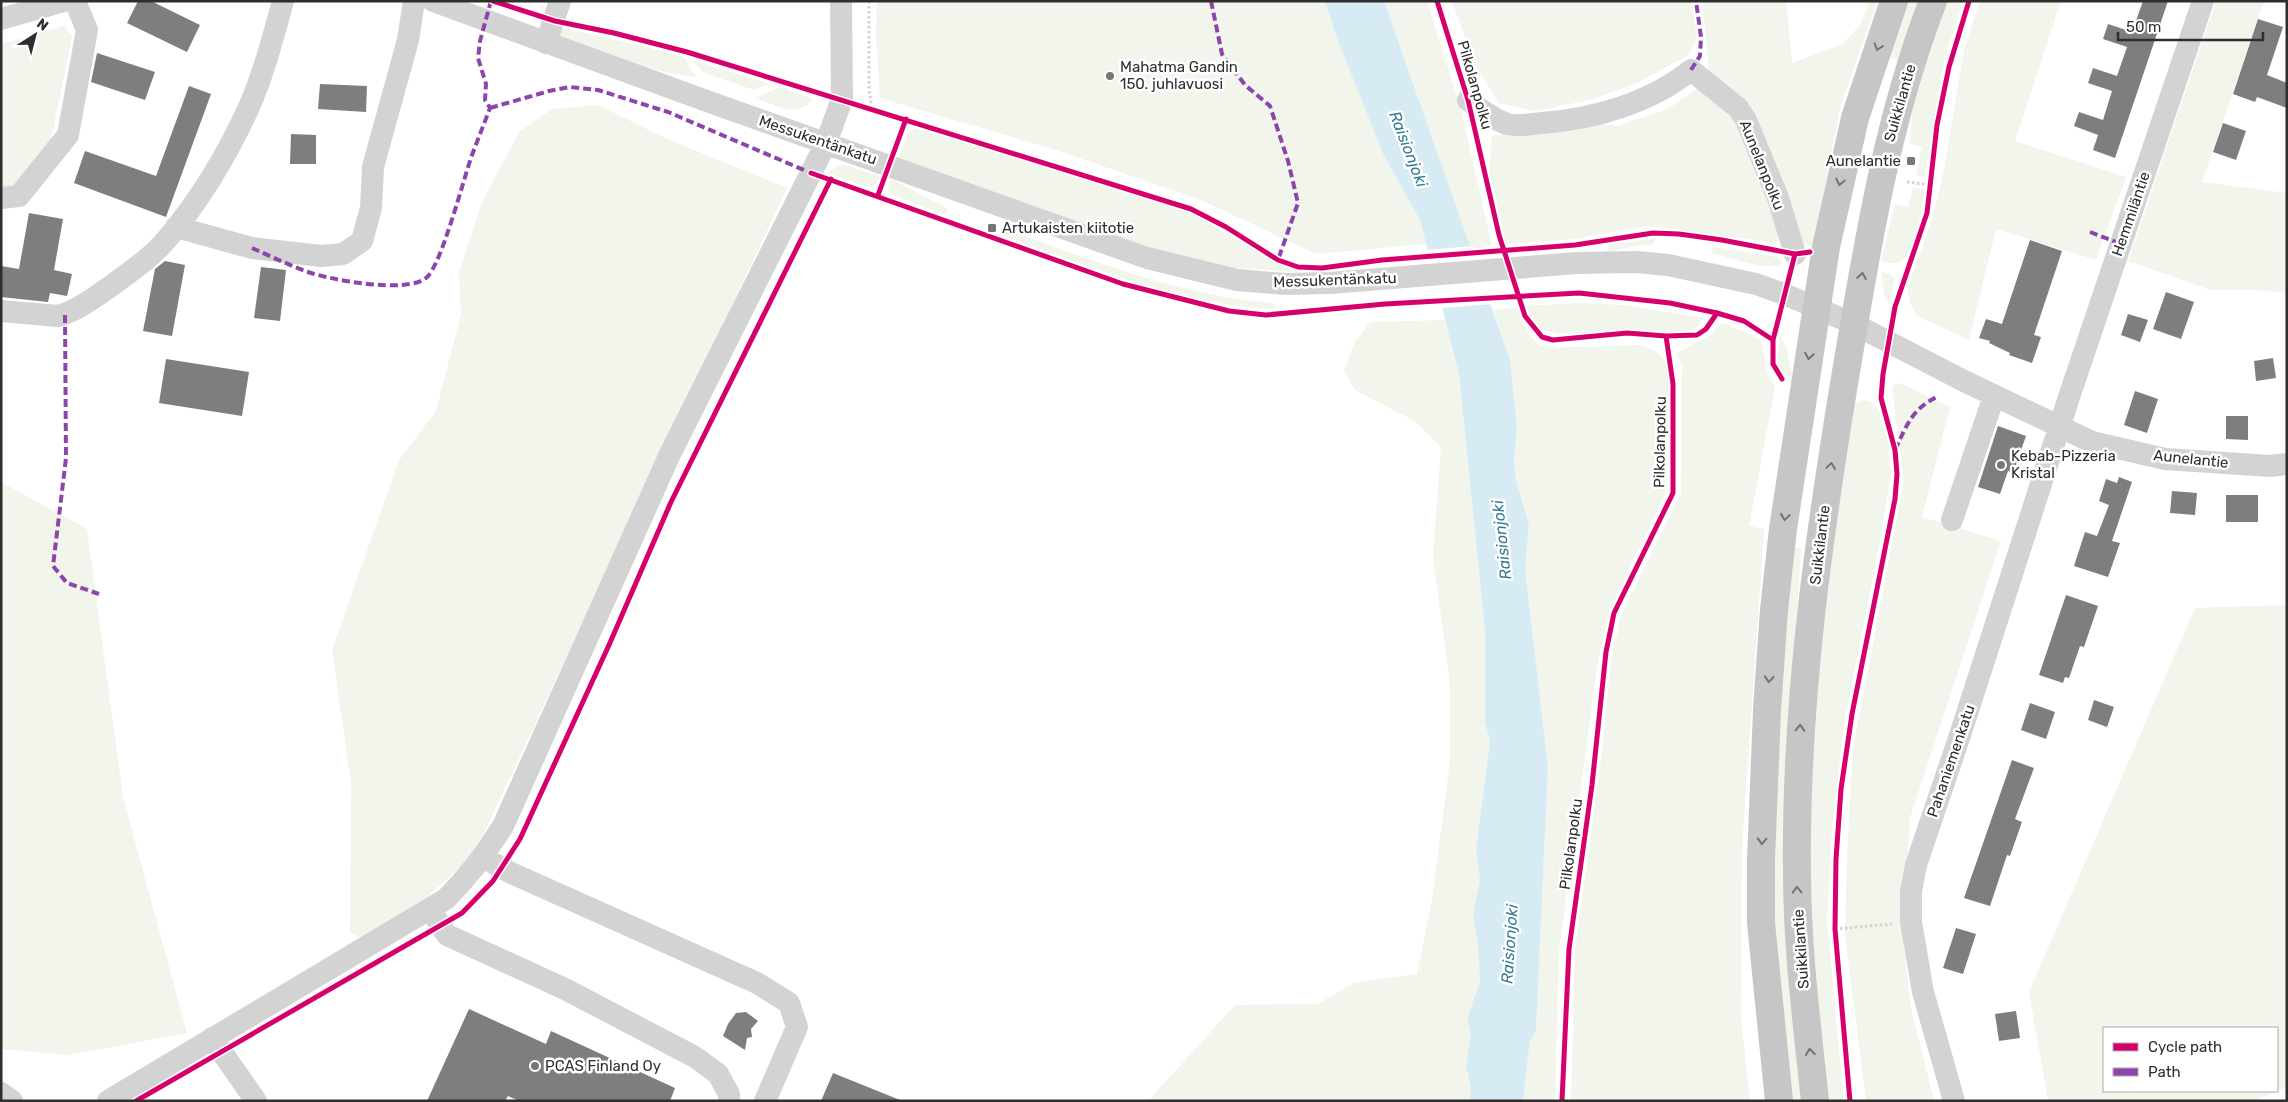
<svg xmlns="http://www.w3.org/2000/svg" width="2288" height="1102" font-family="Rubik,sans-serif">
  <rect width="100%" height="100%" fill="#fff"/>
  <path fill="#f1f5eb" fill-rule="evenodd" d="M877 1H1325L1336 36 1383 154 1420 220 1426 244 1316 254 1201 200 1056 150 880 98 876 36Z
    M1384 1H1427L1461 110 1492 246 1471 250Z
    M1452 1H1692L1697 38 1688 55 1637 83 1590 100 1535 111 1499 103 1475 65Z
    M1702 1H1786L1792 63 1843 44 1861 24 1869 1H1878L1841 104 1813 247 1801 243 1709 71Z
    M1905 1H1920L1901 62 1890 57 1893 33Z
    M1946 1H1963L1943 64 1925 177 1916 175 1922 147 1910 144 1913 95Z
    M1980 1H2061L2015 141 2126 177 2096 260 1996 229 1969 340 1917 316 1910 303 1907 289 1934 214 1944 169 1964 49Z
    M2216 1H2264L2202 182 2287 193V293L2255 290H2211L2128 261Z
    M64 26 72 36 50 144 15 191 1 192V44Z
    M569 29 679 55 684 58 696 77C650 73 605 52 561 36L558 33 559 30Z
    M693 60 770 84 754 90 702 72Z
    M1701 86 1728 111 1749 143 1783 241 1771 242 1646 226 1575 239 1506 244 1489 169 1492 136 1550 130 1590 123 1617 126 1668 109Z
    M780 87 813 99C799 120 773 104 755 98Z
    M598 105 665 138 787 188 482 837 461 866 427 897 361 938 350 933 351 783 332 650 399 460 436 411 461 314 459 273 482 202 519 132 552 109Z
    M916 128 1166 203 1193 214 1278 263 1297 268 1298 272 1234 268 1163 252 898 158 909 132Z
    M844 165 881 176 874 186 868 187 827 173 837 166Z
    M891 179 948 209 945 215 890 194 888 186Z
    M1913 188 1922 189 1924 193C1922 210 1916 256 1897 263 1892 264 1886 262 1881 261L1895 204 1908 207Z
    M1001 228C1091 259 1179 296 1274 303L1276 307 1273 309C1178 305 1087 266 999 234Z
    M1656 238 1653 245 1634 246 1607 252 1608 245Z
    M1713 247 1771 256 1779 258 1782 264 1778 266H1760L1711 253Z
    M1881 272 1890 274 1895 279 1889 304 1885 297Z
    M1578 303 1623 305 1704 318 1694 330 1680 333 1633 330 1558 334 1540 328 1532 318 1526 306Z
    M1517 308C1524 325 1528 340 1546 348L1641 345 1654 350 1663 358 1667 367 1669 382 1665 495 1610 610 1598 660 1559 951 1555 1101H1523L1530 1041 1536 1031 1548 767 1525 569 1529 524 1516 480 1514 460 1517 427 1510 360 1493 310Z
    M1446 320 1459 374 1485 632V723L1490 740 1476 850 1480 880 1473 913 1478 946 1480 981 1467 1019 1471 1034 1466 1065 1471 1089 1470 1101H1148L1235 1005 1318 1004 1353 983 1417 974 1432 900 1450 761V683L1433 557 1441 447 1415 421 1355 390 1344 371 1354 344 1370 322Z
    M1725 324 1760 339 1768 375 1775 387 1749 526 1764 529 1742 848 1741 1019 1750 1101H1571L1575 950 1602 752 1611 659 1622 613 1681 493 1682 364 1675 354 1712 334 1719 325Z
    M1780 335 1787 349 1792 378C1771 372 1778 352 1780 335Z
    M1896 383 1904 385 1950 407 1922 517 2001 541 1910 818 1902 926 1910 1004 1934 1101H1866L1845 936 1847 856 1853 749 1904 481 1892 388Z
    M1863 400 1870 401 1876 406 1880 414 1889 446 1891 474 1878 552 1844 725 1831 839 1827 922 1844 1101H1827L1810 919V833L1814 717 1834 538 1855 404Z
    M1 482 87 529 123 797 187 1033 69 1055 1 1049Z
    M1793 547 1801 549 1789 736 1802 1101H1790L1775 932 1773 859 1776 735Z
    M2287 605V1087L2254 1101H2048L2029 992 2195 608ZM2104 1028H2277V1091H2104Z"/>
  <path fill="#d6ebf3" d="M1325 1H1384L1510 360 1517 427 1514 460 1516 480 1529 524 1525 569 1548 767 1536 1031 1530 1041 1523 1101H1470L1471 1089 1466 1065 1471 1034 1467 1019 1480 981 1478 946 1473 913 1480 880 1476 850 1490 740 1485 723V632L1459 374 1420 220 1383 154 1336 36Z"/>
  <path fill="#fff" d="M1473 246 1493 304 1441 308 1425 250Z"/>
  <path fill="#7e7e7e" d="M138 1H151L200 25 187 52 127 23Z
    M2143 1H2168L2115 158 2093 150 2098 135 2074 126 2079 112 2103 120 2112 91 2088 83 2093 68 2117 76 2127 47 2103 39 2108 24 2132 32Z
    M2258 19 2283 27 2267 75 2287 83V108L2257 97 2255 102 2233 94Z
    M97 53 155 72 145 100 91 82Z
    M320 84 367 86 366 112 318 109Z
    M189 86 211 94 166 217 74 183 85 151 156 176Z
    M2223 123 2246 131 2236 160 2213 152Z
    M291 134 316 135V164H290Z
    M29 213 63 219 54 270 72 274 67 296 50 293 48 302 1 297V266L19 269Z
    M2030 240 2062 251 2034 335 2041 337 2032 363 2009 355 2010 353 1989 343 1990 341 1979 338 1986 319 2002 324Z
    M165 261 185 265 172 336 143 331 155 269Z
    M261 267 286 270 280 321 254 318Z
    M2166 292 2194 302 2181 339 2153 329Z
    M2128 314 2148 320 2140 342 2121 335Z
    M2273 358 2276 378 2256 381 2254 361Z
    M166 359 249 372 242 416 159 403Z
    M2135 391 2158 399 2147 433 2124 425Z
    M2226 416H2248V440L2226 439Z
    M1998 426 2026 436 2013 473 2008 471 2000 494 1978 487Z
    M2119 477 2132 482 2112 541 2120 543 2108 577 2074 566 2085 532 2097 536 2109 505 2099 501 2106 479 2117 483Z
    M2172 491 2197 493 2195 515 2170 513Z
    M2226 495H2258V522H2226Z
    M2066 595 2098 606 2084 647 2080 646 2069 678 2065 677 2063 683 2039 675Z
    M2094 700 2114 707 2107 727 2088 720Z
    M2030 703 2055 712 2046 739 2021 730Z
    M2012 760 2034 768 2015 819 2022 822 2010 856 2007 855 1990 906 1964 898Z
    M1956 928 1976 934 1963 974 1943 968Z
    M469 1009 546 1044 551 1031 675 1088 670 1101H519L508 1096 505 1101H427Z
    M2016 1011 2020 1038 1999 1041 1995 1014Z
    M746 1012 758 1021 751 1029 752 1037 747 1038 745 1050 723 1036 728 1024 736 1013Z
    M833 1073 900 1100V1101H821Z"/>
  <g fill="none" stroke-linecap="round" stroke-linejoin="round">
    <path stroke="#d3d3d3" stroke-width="3" stroke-dasharray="2.5 2.5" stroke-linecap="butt" d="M869 1V89L872 109
      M1907 182 1932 185
      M990 236 992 228
      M1835 929 1892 924"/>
    <path stroke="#d3d3d3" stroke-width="22" d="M433 1 704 100 1147 258 1237 280 1285 284 1330 283 1577 263 1637 262 1668 265 1756 284 1784 294 1854 324 1962 380 2092 442 2165 459 2270 466 2287 464
      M1 19 64 1
      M546 43 560 1
      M1468 100C1480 109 1492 119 1507 124 1518 127 1530 124 1542 123 1594 119 1650 103 1691 70L1738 108 1746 120 1778 198 1795 254
      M1 198 19 196 68 135 87 30 75 1
      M176 227 252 248 321 256 343 254 362 241 371 208 373 167 408 40 414 1
      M1 311 58 316C77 311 95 297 111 286 130 272 151 258 167 239 200 200 228 153 249 107 264 73 273 37 283 1
      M1952 520 1994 396
      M483 857 509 872 757 983 789 1003 797 1027 765 1101
      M430 909 447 935 565 989 695 1057 718 1074 729 1094V1101
      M212 1038 256 1101
      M1 1093 12 1101
      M108 1101 446 899C469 876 486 853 503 826L670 454 826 143 842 99 841 1
      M1954 1101 1923 992 1911 922V892L1916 865 1960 735 2070 394 2203 1"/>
    <path stroke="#c6c6c6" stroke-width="28" d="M1779 1101 1761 923V860L1767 710 1774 610 1783 529 1826 247 1855 118 1894 1
      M1815 1101C1807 1025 1797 949 1797 872 1795 698 1820 526 1849 354 1869 235 1889 115 1933 1"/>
    <path stroke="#8e44ad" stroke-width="4" stroke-dasharray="8 4" stroke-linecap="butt" d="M1211 1 1222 54 1245 85 1270 106 1288 161 1298 203 1278 260
      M1691 70 1700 56 1701 37 1696 1
      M490 108 549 91 570 87 598 90 668 112 811 173
      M2090 232 2121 244
      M252 248C270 256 289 265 308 272 331 280 406 294 426 278 441 267 464 177 472 155 478 139 484 124 490 108L485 100 486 84 478 58 480 41 491 1
      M65 315 66 458 53 566 67 583 99 594
      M1895 450C1907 425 1912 408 1939 396"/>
    <defs>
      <path id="cycleway" d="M493 1 555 21 614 33 687 52 1191 209 1226 227 1278 260 1298 267 1322 268 1382 260 1575 245 1653 233 1679 234 1722 240 1795 254 1810 252
        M1437 1 1468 100 1499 235 1525 316 1542 337 1553 340 1627 333 1666 336 1697 335 1706 329 1717 313
        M811 173 1123 284 1229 311 1266 315 1385 304 1579 293 1670 303 1717 313 1744 321 1773 340V364L1782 379
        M878 195 906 119
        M1773 340 1795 254
        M136 1101 462 913 493 881 520 839 609 645 671 502 831 179
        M1562 1101 1569 949 1592 785 1606 652 1614 613 1673 493V384L1666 336
        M1850 1101 1835 929 1836 859 1841 789 1852 714 1895 499 1897 474 1895 450 1881 398 1883 374 1895 307 1927 213 1937 125 1949 67 1969 1"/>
    </defs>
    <use href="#cycleway" stroke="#fff" stroke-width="8"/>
    <use href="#cycleway" stroke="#d6006c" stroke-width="5"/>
  </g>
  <defs><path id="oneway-chevron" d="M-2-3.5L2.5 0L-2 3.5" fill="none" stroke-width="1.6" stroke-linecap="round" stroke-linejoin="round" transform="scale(1.25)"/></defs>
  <g stroke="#727272">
    <use href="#oneway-chevron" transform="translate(1878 47) rotate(108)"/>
    <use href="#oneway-chevron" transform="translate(1840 182) rotate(103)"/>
    <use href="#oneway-chevron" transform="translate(1862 276) rotate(-81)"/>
    <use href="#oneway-chevron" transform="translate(1809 356) rotate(99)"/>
    <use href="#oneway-chevron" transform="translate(1831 466) rotate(-82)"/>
    <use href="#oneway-chevron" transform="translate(1785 517) rotate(98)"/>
    <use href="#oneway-chevron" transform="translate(1769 679) rotate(94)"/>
    <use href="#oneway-chevron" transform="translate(1800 728) rotate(-88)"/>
    <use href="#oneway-chevron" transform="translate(1762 841) rotate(92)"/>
    <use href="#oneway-chevron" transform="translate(1797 890) rotate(-92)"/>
    <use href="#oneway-chevron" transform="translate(1810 1052) rotate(-96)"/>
  </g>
  <g fill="#777" stroke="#fff" stroke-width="2">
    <circle cx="1110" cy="76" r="5"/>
    <rect x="1906" y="156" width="10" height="10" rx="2.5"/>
    <rect x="987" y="223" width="10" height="10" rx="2.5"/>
    <circle cx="2001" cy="465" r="5"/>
    <circle cx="535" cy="1066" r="5"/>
  </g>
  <g text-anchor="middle" stroke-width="5" stroke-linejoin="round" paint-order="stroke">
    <g font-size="15" fill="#2e2e2e" stroke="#fff" text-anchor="start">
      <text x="1120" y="72">Mahatma Gandin<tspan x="1120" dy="17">150. juhlavuosi</tspan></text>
      <text x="1901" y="166" text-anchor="end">Aunelantie</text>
      <text x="1002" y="233">Artukaisten kiitotie</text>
      <text x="2011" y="461">Kebab-Pizzeria<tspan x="2011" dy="17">Kristal</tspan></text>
      <text x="545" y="1071">PCAS Finland Oy</text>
    </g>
    <g font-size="15" fill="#2e2e2e" stroke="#fff">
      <text transform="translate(1475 85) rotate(74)" y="5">Pilkolanpolku</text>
      <text transform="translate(1900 103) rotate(-74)" y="5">Suikkilantie</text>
      <text transform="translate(818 140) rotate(19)" y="5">Messukentänkatu</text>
      <text transform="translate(1762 165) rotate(68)" y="5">Aunelanpolku</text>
      <text transform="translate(2131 214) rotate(-71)" y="5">Hemmiläntie</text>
      <text transform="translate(1335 280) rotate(-2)" y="5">Messukentänkatu</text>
      <text transform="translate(1660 442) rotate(-89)" y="5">Pilkolanpolku</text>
      <text transform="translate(2191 459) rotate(6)" y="5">Aunelantie</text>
      <text transform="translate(1820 545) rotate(-83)" y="5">Suikkilantie</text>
      <text transform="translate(1951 761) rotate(-71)" y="5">Pahaniemenkatu</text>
      <text transform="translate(1571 844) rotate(-82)" y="5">Pilkolanpolku</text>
      <text transform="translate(1801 949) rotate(-94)" y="5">Suikkilantie</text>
    </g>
    <g font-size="16" font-style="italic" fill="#357c97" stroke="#fff">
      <text transform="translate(1409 149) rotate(69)" y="6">Raisionjoki</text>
      <text transform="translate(1501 540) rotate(-96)" y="6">Raisionjoki</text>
      <text transform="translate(1509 944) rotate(-86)" y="6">Raisionjoki</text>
    </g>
  </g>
  <rect width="2288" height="1102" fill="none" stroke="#2e2e2e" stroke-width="5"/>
  <rect x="2103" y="1027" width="175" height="65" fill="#ffffff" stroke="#ababab"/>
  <rect x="2113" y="1043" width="25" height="8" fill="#d6006c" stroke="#ababab"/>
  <text x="2148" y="1052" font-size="15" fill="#2e2e2e">Cycle path</text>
  <rect x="2113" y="1068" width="25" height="8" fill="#8e44ad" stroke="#ababab"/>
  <text x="2148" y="1077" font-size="15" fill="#2e2e2e">Path</text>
  <g transform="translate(35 35) rotate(36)" stroke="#ffffff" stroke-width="4" paint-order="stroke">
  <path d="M0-4L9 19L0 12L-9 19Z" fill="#2e2e2e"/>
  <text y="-8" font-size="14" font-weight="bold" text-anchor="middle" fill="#2e2e2e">N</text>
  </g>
  <path d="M2118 32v8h145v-8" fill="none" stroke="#2e2e2e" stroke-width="2.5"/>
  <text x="2126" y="32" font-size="15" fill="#2e2e2e" stroke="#ffffff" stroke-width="4" paint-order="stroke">50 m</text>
</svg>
